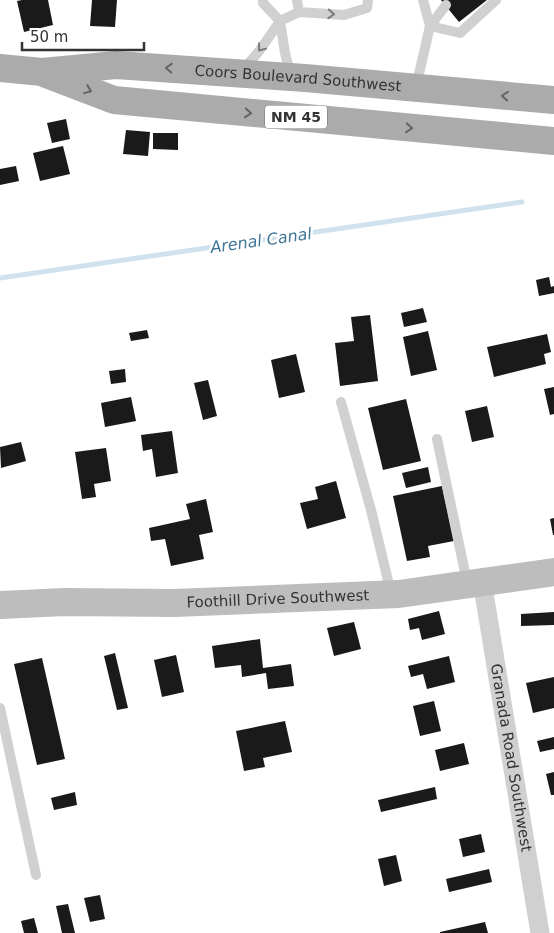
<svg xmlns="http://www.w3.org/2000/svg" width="554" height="933" font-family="'DejaVu Sans',sans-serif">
  <rect width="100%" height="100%" fill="#fff"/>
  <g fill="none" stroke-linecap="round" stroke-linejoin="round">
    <path stroke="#cfe2ee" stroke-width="5" d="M0 278 522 202"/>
  </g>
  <path fill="#1a1a1a" d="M22 0H48L53 25 24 32 17 1Z
    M92 0H117L115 27 90 26Z
    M441 0H487L459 22Z
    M66 119 70 139 52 143 47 123Z
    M126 130 150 132 148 156 123 154Z
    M153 133H178V150L153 149Z
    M63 146 70 174 40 181 33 153Z
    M16 166 19 181 0 185V169Z
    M549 277 551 287 554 286V293L539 296 536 280Z
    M423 308 427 322 404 327 401 313Z
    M370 315 378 381 340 386 335 343 354 341 351 317Z
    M147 330 149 338 131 341 129 333Z
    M428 331 437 370 411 376 403 337Z
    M547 334 551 352 544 354 546 364 494 377 487 347Z
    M296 354 305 392 279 398 271 360Z
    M125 369 126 382 111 384 109 371Z
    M208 380 217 416 203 420 194 383Z
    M554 387V414L550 415 544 389Z
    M131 397 136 421 105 427 101 403Z
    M406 399 421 461 383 470 368 408Z
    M487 406 494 437 472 442 465 411Z
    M172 431 178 473 156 477 152 449 143 451 141 435Z
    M21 442 26 461 1 468 0 447Z
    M106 448 111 481 94 484 96 497 82 499 75 452Z
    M428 467 431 482 406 488 402 473Z
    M336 481 346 518 307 529 300 503 318 499 315 487Z
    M442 486 454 541 428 546 430 557 407 561 393 496Z
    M206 499 213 532 199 535 204 559 171 566 165 539 151 541 149 528 190 519 186 504Z
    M554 518V535H553L550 519Z
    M439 611 445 634 422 640 419 628 410 630 408 619Z
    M554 612V625L521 626V614Z
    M354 622 361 649 334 656 327 628Z
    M260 639 263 668 291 664 294 686 268 689 266 673 242 677 241 665 215 668 212 646Z
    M115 653 128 708 117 710 104 656Z
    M176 655 184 692 162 697 154 660Z
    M449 656 455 682 427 689 423 674 411 677 408 666Z
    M42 658 65 759 37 765 14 664Z
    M554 677V708L533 713 526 683Z
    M434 701 441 731 420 736 413 706Z
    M285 721 292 752 263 758 265 767 244 771 236 731Z
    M554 737V749L540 752 537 741Z
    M464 743 469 764 440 771 435 750Z
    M554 772V795H551L546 774Z
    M435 787 437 799 381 812 378 800Z
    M75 792 77 805 54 810 51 798Z
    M481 834 485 852 463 857 459 839Z
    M396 855 402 881 384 886 378 859Z
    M489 869 492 882 449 892 446 879Z
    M100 895 105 919 90 922 84 898Z
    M68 904 75 933H62L56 906Z
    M34 918 38 933H24L21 921Z
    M485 922 488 933H440V932Z"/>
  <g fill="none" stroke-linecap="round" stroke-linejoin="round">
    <path stroke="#d0d0d0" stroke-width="10" d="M263 0V3L280 21 285 53 291 76
      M297 0 299 12 344 15 367 8 368 0
      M423 0 430 26
      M430 26 446 5
      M242 71 260 50 280 21 299 12
      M416 87 430 26 460 33 496 0
      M341 402 371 510 391 593
      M437 439 467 582
      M0 708 36 875"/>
    <path stroke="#d0d0d0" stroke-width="19" id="s1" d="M482 581 540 933"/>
    <path stroke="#bdbdbd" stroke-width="28" id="s2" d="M0 605 65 602 174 603 399 594 554 572"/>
    <g stroke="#ababab" stroke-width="28">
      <path id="s3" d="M0 68 42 72 116 65 305 78 554 100"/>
      <path d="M46 74 114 100 554 141"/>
    </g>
  </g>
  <defs><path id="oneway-chevron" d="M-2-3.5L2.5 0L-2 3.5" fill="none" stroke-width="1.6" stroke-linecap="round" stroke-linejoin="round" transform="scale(1.25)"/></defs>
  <g stroke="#7a7a7a">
    <use href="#oneway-chevron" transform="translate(331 14) rotate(3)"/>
    <use href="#oneway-chevron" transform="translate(261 48) rotate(127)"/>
  </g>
  <g stroke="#636363">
    <use href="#oneway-chevron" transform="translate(169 68) rotate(-176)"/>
    <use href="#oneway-chevron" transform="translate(88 90) rotate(22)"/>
    <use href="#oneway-chevron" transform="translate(505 96) rotate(-175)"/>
    <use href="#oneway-chevron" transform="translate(248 113) rotate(5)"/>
    <use href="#oneway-chevron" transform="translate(409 128) rotate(5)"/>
  </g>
  <g text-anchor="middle" stroke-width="5" stroke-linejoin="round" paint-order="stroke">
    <rect fill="#fff" stroke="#707070" stroke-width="1" x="265" y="105.5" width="62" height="23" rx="4"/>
    <g font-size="14" font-weight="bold" fill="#333">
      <text x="296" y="122">NM 45</text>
    </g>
    <g font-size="15" fill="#333" stroke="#fff">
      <text dy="5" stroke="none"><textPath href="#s3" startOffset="299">Coors Boulevard Southwest</textPath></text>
      <text dy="5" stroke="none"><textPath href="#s2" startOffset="278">Foothill Drive Southwest</textPath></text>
      <text dy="5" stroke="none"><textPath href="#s1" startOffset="179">Granada Road Southwest</textPath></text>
    </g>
    <g font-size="16" font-style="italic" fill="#3f7597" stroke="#fff">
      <text transform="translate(261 240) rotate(-8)" y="6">Arenal Canal</text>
    </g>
  </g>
  <path d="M22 42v8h122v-8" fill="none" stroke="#333333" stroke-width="2.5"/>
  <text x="30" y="42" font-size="15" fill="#333333" stroke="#ffffff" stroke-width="4" paint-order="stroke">50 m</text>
</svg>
